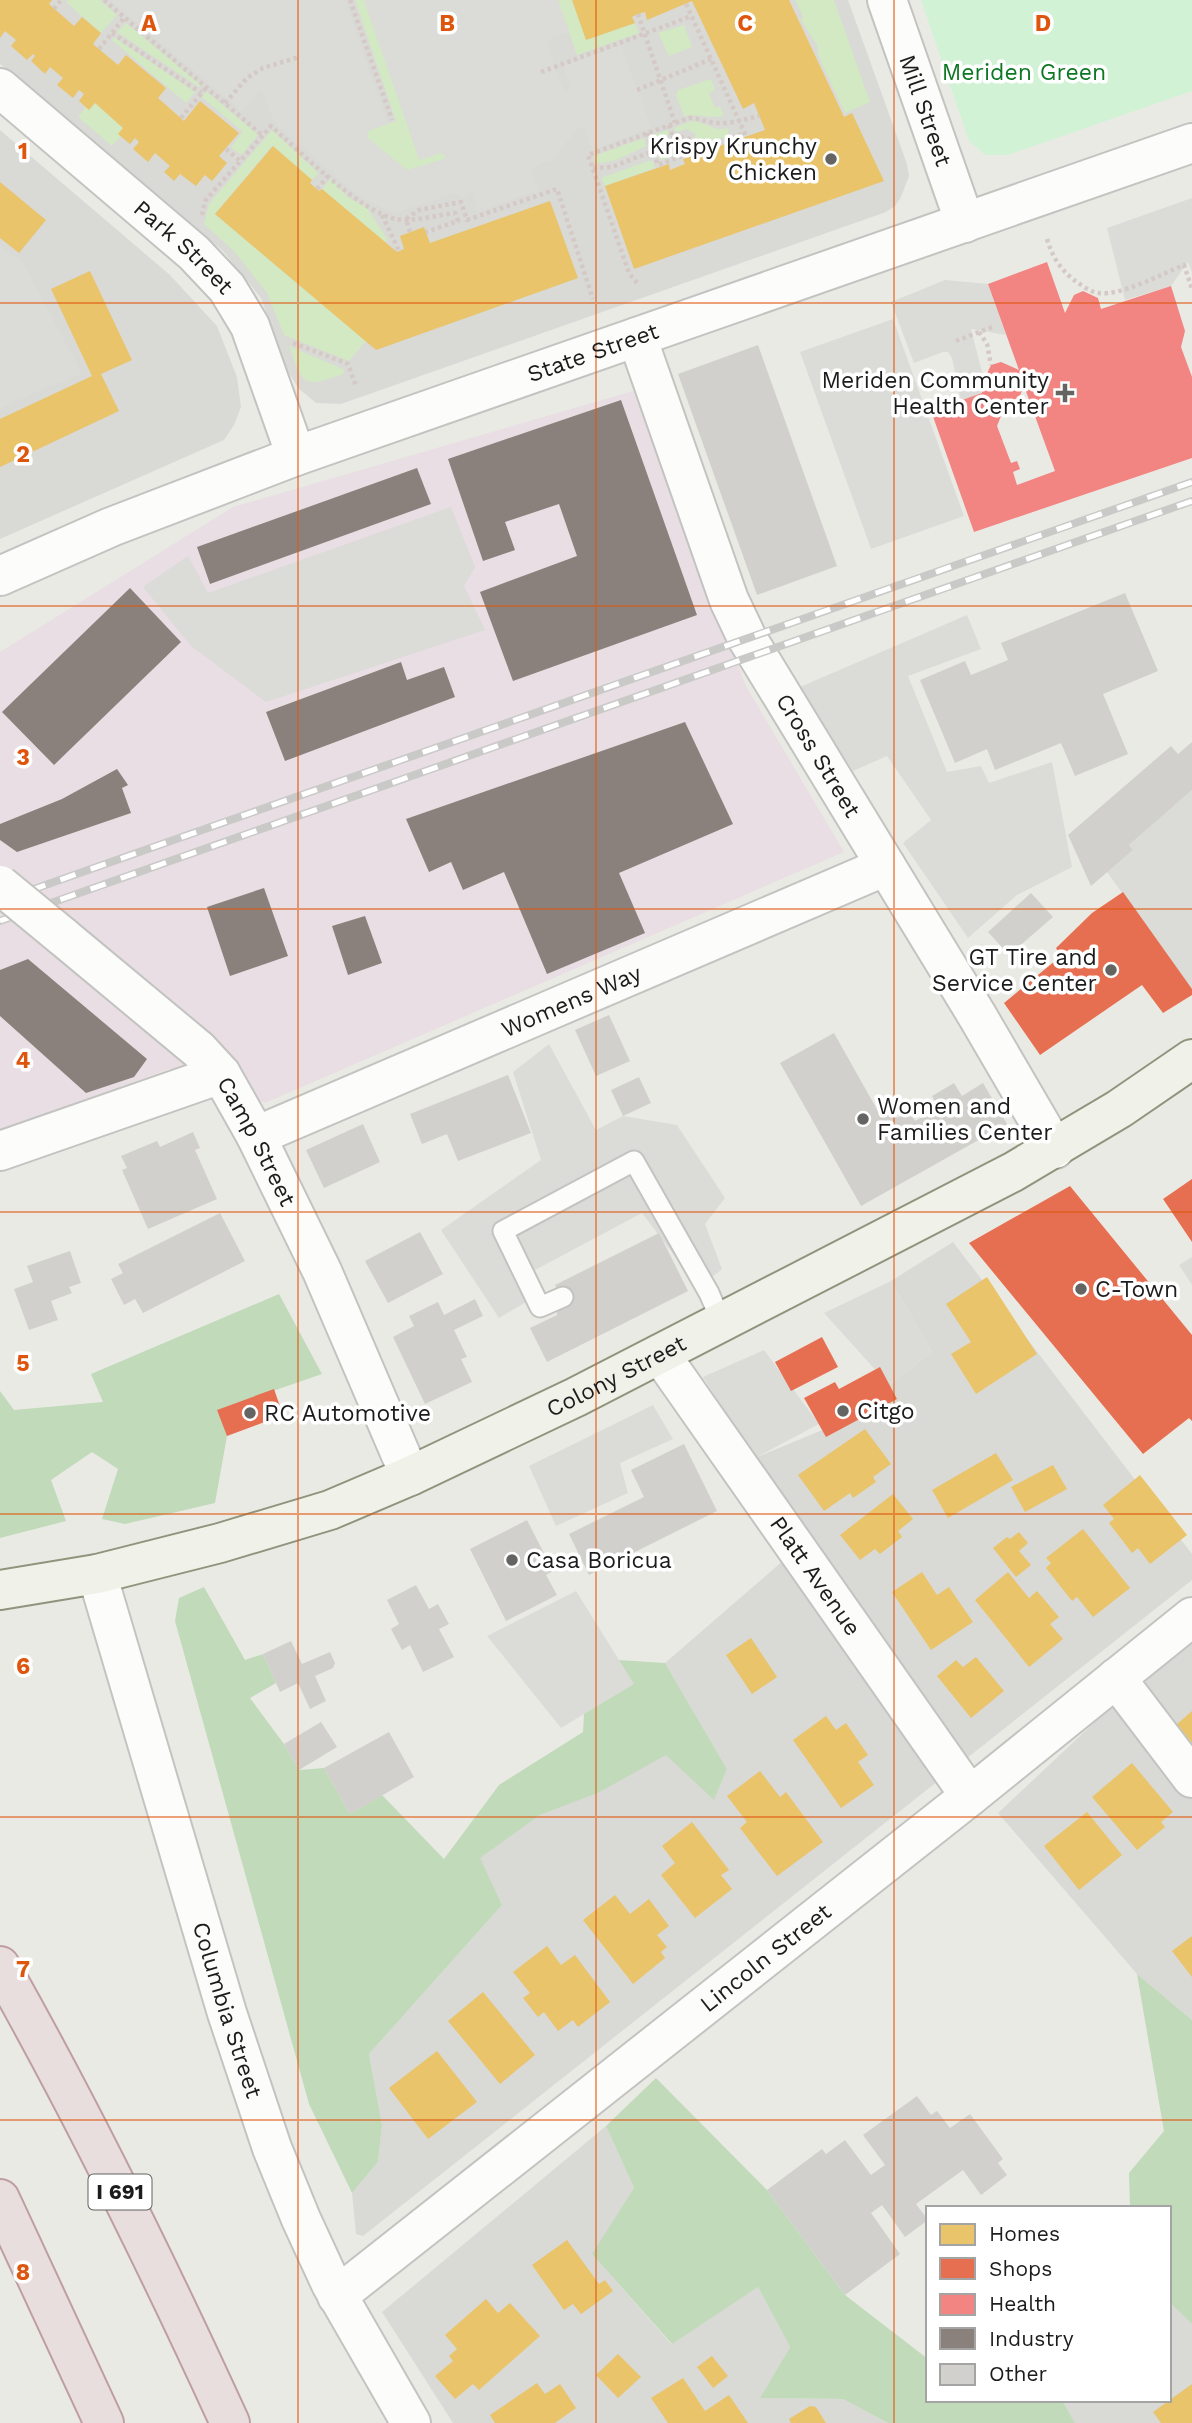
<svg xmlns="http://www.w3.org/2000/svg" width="1192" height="2423" font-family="'Work Sans',sans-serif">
  <rect width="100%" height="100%" fill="#eaeae5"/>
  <path fill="#d9d9d6" d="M0 0H848L907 164 909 176 901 197 895 206 886 212 341 404 316 403 299 389 287 370 261 298 222 250 0 64Z
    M0 130 170 275 217 326 237 377 241 407 234 425 224 440 0 539Z
    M953 1242 1192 1554V1580L363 2236 356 2234 352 2193 378 2162 382 2125 369 2054 502 1905 479 1858 540 1815 598 1793 666 1754 714 1799 727 1769 665 1663 808 1539 755 1458 897 1399 889 1385 932 1352 891 1281Z
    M1192 1639V2020L1137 1974 998 1813 1145 1675Z
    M606 2126 634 2188 593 2255 671 2344 758 2287 790 2347 760 2398 843 2399 888 2423H453L382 2312Z
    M1169 2302 1192 2324V2423H1075L1062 2400H1169Z"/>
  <path fill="#e8dee3" d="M633 391 746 686 844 852 265 1103 169 1069 0 1131V652L233 507Z"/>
  <path fill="#d2e9c3" d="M68 0H100L117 15 101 33 66 2Z
    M355 0H364L419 159 441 153 446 155 444 159 409 170 404 168 368 138V131L396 121Z
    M558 0H572L586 40 635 23 639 33 577 55Z
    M795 0H834L870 102 845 113 818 55 817 45 801 20 803 17Z
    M126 23 201 85 199 87 117 32Z
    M684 25 692 47 669 56 658 33Z
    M114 37 195 92 186 103 112 40Z
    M711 79 715 90 709 93 715 108 720 106 724 116C710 119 698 113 684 116L676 95 678 90Z
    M206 91 258 135 241 155 231 147 243 132 202 97Z
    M95 103 123 128 121 136 112 146 78 117 86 107 89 110Z
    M691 121C705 121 715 133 728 128L729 132 726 134 727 136 703 145 695 137 696 134 687 129 676 132 674 128Z
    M272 130 323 177 319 173 312 180 272 146 215 214 366 341 349 361 284 335 267 293 234 251 204 224 209 204Z
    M668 130 669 135 659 139 664 155 691 146 695 149 660 160 652 135Z
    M644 138 646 146 616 160 596 164 594 156Z
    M648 161H653L655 168 605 186 601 178Z
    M330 179 348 197 367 208 388 240 385 242 322 189Z
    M289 346 343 369 345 373C304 389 303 386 289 346Z"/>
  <path fill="#c1daba" d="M279 1294 322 1374 218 1410 227 1436 215 1503 125 1524 102 1519 118 1469 92 1452 51 1480 66 1521 0 1538V1391L14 1410 103 1402 91 1374Z
    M204 1587 245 1660 263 1654 276 1683 250 1698 284 1744 299 1770 324 1768 350 1814 382 1795 444 1859 499 1785 583 1732 587 1658 665 1663 727 1769 714 1800 666 1755 598 1793 540 1815 480 1858 502 1905 369 2054 382 2125 378 2162 352 2193 309 2104 175 1621 179 1598Z
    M1137 1974 1192 2020V2324L1169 2302V2208H1130L1129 2173 1164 2131Z
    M656 2078 767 2190 845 2295 928 2359V2400H1062L1075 2423H888L843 2399 760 2398 790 2347 758 2287 672 2344 592 2254 634 2188 606 2126Z"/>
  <path fill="#d2f2d6" d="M921 0H1192V91L1008 155H985L969 141Z"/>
  <path fill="#dbdbd8" d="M110 0H345L388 124 368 131V138L404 168 409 170 444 159 446 155 441 153 420 160 364 0H558L569 32 551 38 547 43 563 90 566 93 571 88 563 66 621 45 651 128 592 150 585 128 579 127 550 162 547 161 531 168 538 190 478 212 472 193 463 197 456 193 394 213 362 198 348 187 279 127 272 117 263 93 259 91 242 111Z
    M1192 198V272L1188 262 1171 286 1125 300 1107 228Z
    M0 245 23 263 82 373 0 408Z
    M945 280 988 284 1006 335 971 329 984 380 982 393 961 401 952 358 948 352H943L914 363 891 302Z
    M893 319 964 516 871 549 800 352Z
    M451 507 475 567 464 586 485 630 266 702 191 646 143 587 188 556 208 593Z
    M967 615 981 649 908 676 947 772 981 766 989 783 1052 762 1072 867 1017 895 968 938 903 843 931 820 887 756 853 771 800 687Z
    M1192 790V989L1107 872 1133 850 1129 845Z
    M549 1044 596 1130 623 1116 677 1125 725 1198 705 1224 722 1269 699 1288 642 1213 535 1270 545 1291 499 1318 441 1230 541 1160 513 1072Z
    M1192 1257V1285L1179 1265Z
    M891 1281 932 1352 889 1385 824 1313Z
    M764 1350 819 1424 755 1458 703 1377Z
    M653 1405 673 1439 620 1463 628 1493 556 1526 529 1466Z
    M576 1591 634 1684 561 1728 487 1636Z"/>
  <path fill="#e9c46a" d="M0 0H52L49 4 74 26 82 17 101 33 93 44 118 65 126 55 166 88 158 98 184 121 200 101 239 133 219 156 227 163 212 181 205 175 196 186 180 174 174 181 173 180 164 172 170 166 155 153 148 162 133 149 139 142 135 138 130 144 118 134 123 128 95 103 89 110 79 101 84 94 79 90 73 98 57 85 63 78 50 67 45 74 31 61 35 56 33 54 27 60 11 46 16 40 5 31 0 38Z
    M572 0H789L844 117 852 113 884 181 634 269 605 186 669 164 670 170 685 164 683 159 765 130 754 103 743 109 692 1 647 20 645 12 638 14 632 17 635 23 586 40Z
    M273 146 312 180 310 183 319 191 322 189 397 252 404 249 400 236 424 227 430 243 550 201 578 278 376 350 215 214Z
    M0 182 46 220 19 253 0 238Z
    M90 271 132 360 101 374 119 411 0 467V419L92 376 51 289Z
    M987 1277 1037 1354 976 1394 951 1354 971 1342 946 1304Z
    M865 1429 891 1464 873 1477 876 1482 853 1498 850 1493 824 1511 798 1475Z
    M996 1453 1013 1480 948 1518 932 1490Z
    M1053 1465 1067 1489 1025 1512 1011 1487Z
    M1140 1475 1187 1535 1150 1564 1138 1548 1132 1553 1109 1523 1114 1519 1103 1505Z
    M893 1494 913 1519 898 1531 902 1537 880 1554 875 1549 860 1560 840 1535Z
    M1083 1529 1130 1588 1093 1617 1077 1597 1072 1601 1046 1568 1051 1563 1046 1558Z
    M1019 1532 1028 1543 1019 1551 1031 1565 1016 1577 993 1548 1007 1537 1010 1539Z
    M922 1572 937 1595 949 1587 973 1622 931 1650 892 1592Z
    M1008 1572 1029 1598 1037 1591 1059 1617 1050 1624 1063 1639 1029 1667 975 1600Z
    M751 1638 777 1677 752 1694 726 1655Z
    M976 1657 1004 1691 971 1718 937 1676 956 1660 963 1667Z
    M1192 1711V1743L1176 1725Z
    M826 1716 836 1730 846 1723 868 1755 858 1762 874 1785 841 1808 793 1740Z
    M1132 1763 1173 1812 1161 1822 1165 1827 1137 1850 1092 1797Z
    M760 1771 780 1797 786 1792 823 1842 777 1876 740 1828 747 1822 727 1796Z
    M1087 1812 1122 1855 1079 1890 1044 1846Z
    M692 1822 729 1870 721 1875 732 1889 695 1918 661 1875 675 1863 662 1846Z
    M615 1895 630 1914 649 1899 669 1926 657 1935 667 1947 661 1952 665 1958 633 1984 583 1920Z
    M1192 1936V1977L1172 1951Z
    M547 1946 561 1965 575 1955 610 2002 578 2027 573 2020 558 2031 544 2012 538 2017 523 1998 530 1993 513 1972Z
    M483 1992 535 2055 500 2084 448 2021Z
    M437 2051 477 2102 428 2139 389 2088Z
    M567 2240 599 2284 605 2280 613 2291 581 2314 573 2304 564 2310 532 2265Z
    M486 2299 498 2313 510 2303 540 2336 479 2390 473 2384 455 2399 435 2376 453 2361 449 2356 457 2349 445 2335Z
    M618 2354 641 2377 618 2398 596 2375Z
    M712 2356 728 2376 713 2388 697 2367Z
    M683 2378 705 2411 729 2395 748 2423H668L651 2398Z
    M537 2383 545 2394 560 2384 576 2408 555 2423H495L490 2415Z
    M1192 2384V2423H1161L1153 2412Z
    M810 2406 816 2407 826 2423H791L789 2419Z"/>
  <path fill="#e76f51" d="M1123 892 1192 989V995L1163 1013 1142 985 1040 1055 1004 1003 1061 956 1056 948 1092 913Z
    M1192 1179V1242L1163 1199Z
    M1070 1186 1192 1335V1421L1189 1418 1143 1454 969 1243Z
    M822 1337 838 1367 791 1391 775 1362Z
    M880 1367 897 1399 826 1437 804 1398 835 1382 839 1389Z
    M274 1389 283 1415 227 1436 217 1410Z"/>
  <path fill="#f28482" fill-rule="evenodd" d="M1047 262 1065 313 1074 295 1083 291 1098 298 1101 309 1171 286 1185 331 1181 347 1192 377V458L974 532 931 411 982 393 984 380 991 365 1001 362 1019 370 988 284ZM1024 386 1055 471 1017 485 1013 472 1020 469 1017 461 1011 463 997 426 1001 416 1013 412Z"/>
  <path fill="#8a817c" d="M621 400 697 615 513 681 480 592 577 556 559 504 505 522 515 550 483 561 448 459Z
    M417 468 431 504 210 584 197 547Z
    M130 588 181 642 54 765 2 712Z
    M401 662 407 680 444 667 455 697 285 761 266 712Z
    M685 722 733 824 619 873 645 933 547 974 504 872 463 890 451 862 429 872 406 819Z
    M117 769 128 785 122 788 131 813 17 852 0 840V824L62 799Z
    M264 888 288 956 230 976 207 907Z
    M365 916 382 963 348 975 332 926Z
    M28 959 147 1059 134 1077 86 1093 0 1016V970Z"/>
  <path fill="#d1d0cc" d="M758 345 837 566 757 595 678 374Z
    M1125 593 1158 671 1103 694 1128 754 1075 776 1061 743 995 770 987 749 955 763 920 680 965 661 971 675 1008 660 1001 643Z
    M1192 742V790L1129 845 1133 850 1091 886 1068 835 1171 746 1178 754Z
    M1031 893 1053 917 1009 955 988 932Z
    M609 1015 630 1061 596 1076 575 1030Z
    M834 1033 879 1113 891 1106 897 1118 909 1111 915 1121 939 1108 932 1096 954 1083 962 1096 983 1083 1007 1124 861 1206 780 1063Z
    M508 1075 531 1133 458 1161 447 1134 422 1144 410 1114Z
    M639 1077 651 1103 623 1116 611 1090Z
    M363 1124 380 1162 324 1188 306 1150Z
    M193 1132 200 1148 195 1150 217 1199 148 1229 122 1170 127 1168 121 1156 157 1141 160 1147Z
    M220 1213 245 1261 143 1313 135 1299 124 1305 111 1279 123 1273 118 1264Z
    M420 1232 443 1274 388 1303 365 1261Z
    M659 1233 688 1291 547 1362 530 1328 557 1315 558 1291 555 1285Z
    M70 1251 81 1283 69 1287 72 1293 51 1301 58 1320 29 1330 14 1289 33 1282 27 1266Z
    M475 1299 483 1316 454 1330 467 1357 461 1359 472 1382 425 1404 393 1337 414 1326 409 1316 438 1302 444 1315Z
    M684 1444 717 1511 589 1575 569 1534 644 1497 631 1470Z
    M527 1520 553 1571 546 1575 557 1595 506 1621 470 1549Z
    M416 1585 429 1609 438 1604 449 1624 439 1629 454 1657 423 1672 410 1645 402 1650 391 1629 399 1624 387 1600Z
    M291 1641 302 1664 330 1652 335 1663 333 1668 315 1676 326 1701 310 1709 298 1683 280 1692 263 1654Z
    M321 1722 337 1747 299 1770 284 1744Z
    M389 1732 414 1777 350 1814 324 1768Z
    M917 2096 931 2115 937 2111 950 2128 970 2114 1003 2159 998 2163 1007 2175 981 2195 963 2170 916 2204 928 2220 905 2237 882 2205 871 2213 900 2254 845 2295 767 2190 822 2149 826 2154 845 2140 871 2175 885 2165 863 2135Z"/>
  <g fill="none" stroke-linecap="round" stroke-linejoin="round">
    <defs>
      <path id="service" d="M563 1297 540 1307 503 1231 634 1161 709 1293 722 1323"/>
      <g id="minor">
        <path id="s1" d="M887 0 965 223"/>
        <path id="s2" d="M0 88 194 253 227 288 250 326 296 456"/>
        <path id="s3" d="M637 337 729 600 747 638 978 1017 1055 1149"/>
        <path id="s4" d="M256 1136 886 866"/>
        <path d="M0 1151 221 1074"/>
        <path id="s5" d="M660 1354 970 1796"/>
        <path d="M1116 1678 1192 1778"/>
        <path id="s6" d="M337 2296 970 1796 1192 1617"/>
      </g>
      <g id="tertiary">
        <path id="s7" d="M0 576 111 527 296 456 1192 143"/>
        <path id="s8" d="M62 936 199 1050 221 1074 256 1136 322 1271 410 1476"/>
        <path id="s9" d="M97 1574 227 2013 272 2148 301 2219 331 2284 411 2423"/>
      </g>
      <g id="secondary">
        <path id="s10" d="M0 1590 97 1574 220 1543 330 1510 410 1476 576 1397 1013 1172 1119 1109 1192 1059"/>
      </g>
      <path id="motorway" d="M0 1966C84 2115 159 2268 230 2423
        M0 2199 104 2423"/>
    </defs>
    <use href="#service" stroke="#c3c3c1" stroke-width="23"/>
    <use href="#minor" stroke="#c3c3c1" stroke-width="42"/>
    <use href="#tertiary" stroke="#c3c3c1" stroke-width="42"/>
    <use href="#secondary" stroke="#8f947d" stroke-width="42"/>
    <use href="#motorway" stroke="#bf9ea2" stroke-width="42"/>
    <path stroke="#d5c9c5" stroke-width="4.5" stroke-dasharray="3.5 3.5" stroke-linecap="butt" d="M104 0 262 135
      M350 0 392 120
      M686 4 746 136
      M54 9 61 0
      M638 14 675 123
      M112 33 201 93
      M99 49 124 18
      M541 72 692 16
      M637 90 711 59
      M225 103 247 78 263 68 299 57
      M181 118 206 88
      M669 125 673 138C686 135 693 140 702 148
      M647 133 658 165 744 133
      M226 149 240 161
      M670 150 667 141 673 138
      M593 168 612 167 653 151
      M317 189 328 176
      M202 215 205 201 271 126C298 150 362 213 396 219 414 222 437 215 455 213L458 221 426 232
      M382 215 399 251
      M410 232 406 219 419 210 461 202 467 220 557 189 593 299
      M1047 239C1052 256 1060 269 1074 280 1081 285 1090 292 1099 293 1121 296 1162 274 1184 265L1192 289
      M637 283 629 273 588 155 689 118C700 118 708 123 718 123 732 124 746 119 759 116
      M979 332 987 344 991 365
      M956 341 995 326
      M293 343 348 364 356 386"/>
    <use href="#service" stroke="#fcfcfb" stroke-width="19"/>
    <use href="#minor" stroke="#fcfcfb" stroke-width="38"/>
    <use href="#tertiary" stroke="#fcfcfb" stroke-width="38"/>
    <use href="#secondary" stroke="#f0f2e9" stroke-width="38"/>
    <use href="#motorway" stroke="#e9dede" stroke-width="38"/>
    <defs>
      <path id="rail" d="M0 901 1192 482
        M0 921 1192 501"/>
    </defs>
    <use href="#rail" stroke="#c9c9c8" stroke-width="8"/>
    <use href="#rail" stroke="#fff" stroke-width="5" stroke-dasharray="16" stroke-linecap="butt"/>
    <defs>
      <path id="tertiary-bridge" d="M0 885 62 936"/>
    </defs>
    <use href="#tertiary-bridge" stroke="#c3c3c1" stroke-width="42" stroke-linecap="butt"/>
    <use href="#tertiary-bridge" stroke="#fcfcfb" stroke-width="38"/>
  </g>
  <path fill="none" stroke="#de560d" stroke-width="2" stroke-opacity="0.55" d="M298 0V2423M596 0V2423M894 0V2423M0 303H1192M0 606H1192M0 909H1192M0 1212H1192M0 1514H1192M0 1817H1192M0 2120H1192"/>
  <g fill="#646462" stroke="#fff" stroke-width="2.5">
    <circle cx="831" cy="159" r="7"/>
    <path d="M1061.5 382.5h7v7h7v7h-7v7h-7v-7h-7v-7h7z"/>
    <circle cx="1111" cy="970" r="7"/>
    <circle cx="863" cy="1119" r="7"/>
    <circle cx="1081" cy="1289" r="7"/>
    <circle cx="843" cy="1411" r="7"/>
    <circle cx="250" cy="1413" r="7"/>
    <circle cx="512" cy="1560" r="7"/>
  </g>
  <g text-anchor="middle" stroke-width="7" stroke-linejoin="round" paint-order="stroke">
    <rect fill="#fff" stroke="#606060" stroke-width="2" x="88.5" y="2174.5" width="63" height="35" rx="5"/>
    <g font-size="21" font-weight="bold" fill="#1c1c1c">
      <text x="120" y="2199">I 691</text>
    </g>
    <g font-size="23" fill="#0d7823" stroke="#fff">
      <text x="1024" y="80">Meriden Green</text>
    </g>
    <g font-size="23" fill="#1c1c1c" stroke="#fff">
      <text dy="8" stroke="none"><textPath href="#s1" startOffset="117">Mill Street</textPath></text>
      <text dy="8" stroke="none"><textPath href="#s2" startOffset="243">Park Street</textPath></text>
      <text dy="8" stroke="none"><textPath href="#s7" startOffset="634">State Street</textPath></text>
      <text dy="8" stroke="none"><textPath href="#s3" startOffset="458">Cross Street</textPath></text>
      <text dy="8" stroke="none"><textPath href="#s4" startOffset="343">Womens Way</textPath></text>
      <text dy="8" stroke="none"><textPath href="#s8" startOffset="287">Camp Street</textPath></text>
      <text dy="8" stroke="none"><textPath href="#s10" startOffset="656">Colony Street</textPath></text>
      <text dy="8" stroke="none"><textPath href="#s5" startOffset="271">Platt Avenue</textPath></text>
      <text dy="8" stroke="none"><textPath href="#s6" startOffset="546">Lincoln Street</textPath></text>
      <text dy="8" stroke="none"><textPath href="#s9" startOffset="455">Columbia Street</textPath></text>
    </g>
    <g font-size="23" fill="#1c1c1c" stroke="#fff" text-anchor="start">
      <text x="817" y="154" text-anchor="end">Krispy Krunchy<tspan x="817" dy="26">Chicken</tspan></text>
      <text x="1049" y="388" text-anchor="end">Meriden Community<tspan x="1049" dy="26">Health Center</tspan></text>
      <text x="1097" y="965" text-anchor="end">GT Tire and<tspan x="1097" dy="26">Service Center</tspan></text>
      <text x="877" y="1114">Women and<tspan x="877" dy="26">Families Center</tspan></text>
      <text x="1095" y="1297">C-Town</text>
      <text x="857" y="1419">Citgo</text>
      <text x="264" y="1421">RC Automotive</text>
      <text x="526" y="1568">Casa Boricua</text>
    </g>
  </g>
  <g font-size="23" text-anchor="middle" font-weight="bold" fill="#de560d" stroke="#fff" stroke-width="7" stroke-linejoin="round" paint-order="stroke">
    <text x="149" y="31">A</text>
    <text x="447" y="31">B</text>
    <text x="745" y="31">C</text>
    <text x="1043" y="31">D</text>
    <text x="23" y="159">1</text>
    <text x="23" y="462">2</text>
    <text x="23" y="765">3</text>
    <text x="23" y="1068">4</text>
    <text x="23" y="1371">5</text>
    <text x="23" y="1674">6</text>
    <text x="23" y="1977">7</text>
    <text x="23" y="2280">8</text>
  </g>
  <rect x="926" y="2206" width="245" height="196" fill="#ffffff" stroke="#a4a4a4" stroke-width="2"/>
  <rect x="940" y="2224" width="35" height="21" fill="#e9c46a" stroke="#a4a4a4" stroke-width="2"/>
  <text x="989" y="2241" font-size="21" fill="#1c1c1c">Homes</text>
  <rect x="940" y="2258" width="35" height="21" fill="#e76f51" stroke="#a4a4a4" stroke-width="2"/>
  <text x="989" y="2276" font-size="21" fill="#1c1c1c">Shops</text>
  <rect x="940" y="2294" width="35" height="21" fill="#f28482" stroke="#a4a4a4" stroke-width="2"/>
  <text x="989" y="2311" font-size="21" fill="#1c1c1c">Health</text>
  <rect x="940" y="2328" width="35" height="21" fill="#8a817c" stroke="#a4a4a4" stroke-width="2"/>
  <text x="989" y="2346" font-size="21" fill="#1c1c1c">Industry</text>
  <rect x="940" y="2364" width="35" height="21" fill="#d1d0cc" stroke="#a4a4a4" stroke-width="2"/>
  <text x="989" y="2381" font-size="21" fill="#1c1c1c">Other</text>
</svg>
